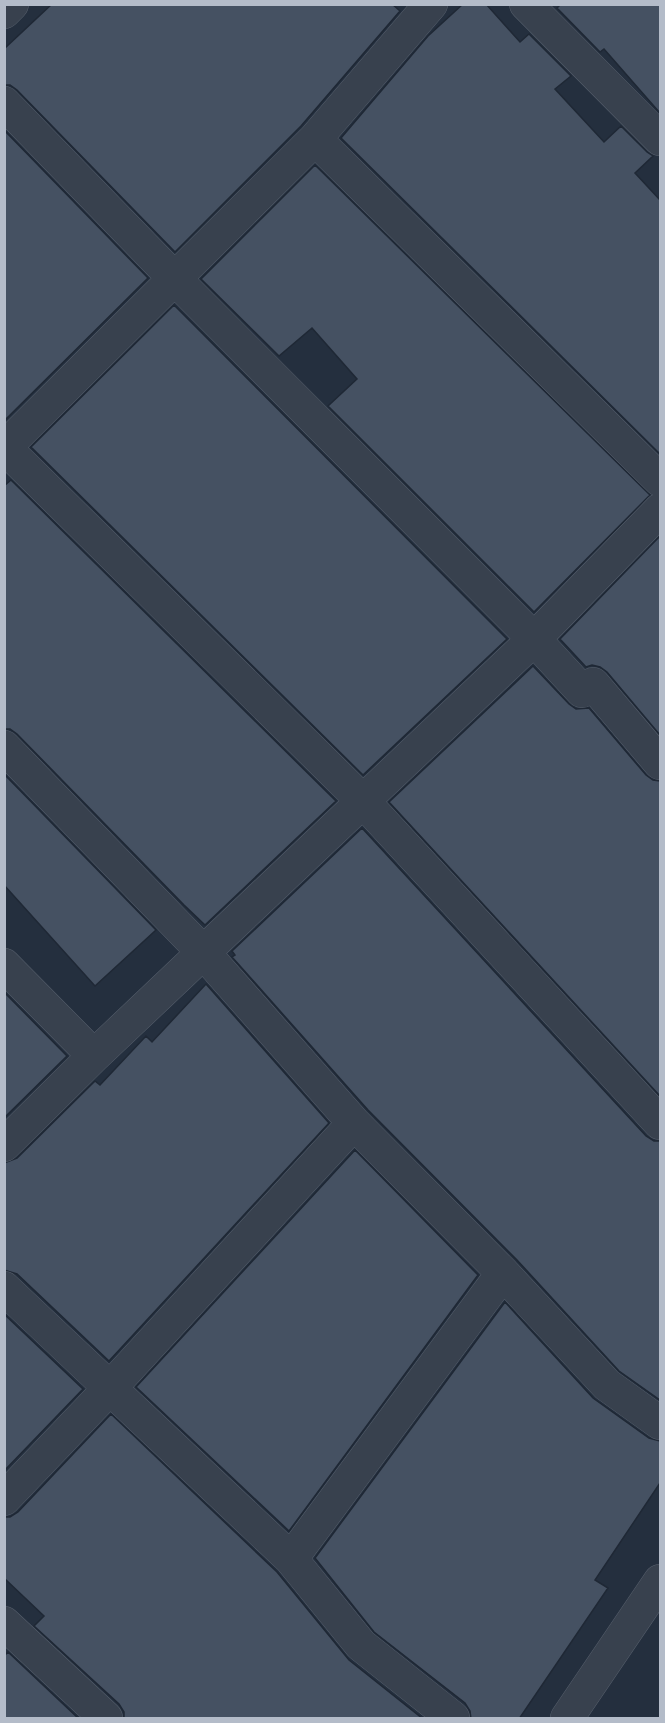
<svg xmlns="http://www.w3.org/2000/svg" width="665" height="1723" font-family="'Nunito Sans',sans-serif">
  <rect width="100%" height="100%" fill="#242f3e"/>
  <path fill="#455162" stroke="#1f2835" stroke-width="1.5" d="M52 4H392L400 11 301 126 175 252 17 90 10 85H4V49Z
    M463 4H486L520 42 529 34 571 76 555 89 604 142 621 126 647 152 653 156 635 173 660 200V454L341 138 428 36Z
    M561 4H660V113L604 49 600 52 557 8Z
    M4 130 148 278 4 421Z
    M315 165 650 495 534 612 328 406 357 379 312 328 279 356 201 279Z
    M174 305 507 639 363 775 31 447Z
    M11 480 336 801 205 925 184 905 17 734 10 729H4V486Z
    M660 536V735L607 672 600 667 592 665 586 667 560 639Z
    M533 666 569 704 576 709 589 708 646 775 653 780 660 781V1096L389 802Z
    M4 774 156 930 95 986 4 885Z
    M362 828 646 1136 654 1141H660V1400L619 1371 517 1260 368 1110 232 957 235 955 232 951Z
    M206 984 329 1123 109 1361 17 1274 4 1270V1163L17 1158 95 1081 100 1085 146 1036 152 1042Z
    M4 992 67 1056 4 1118Z
    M355 1150 478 1275 289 1531 136 1387Z
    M505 1302 593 1398 649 1438 660 1441V1483L595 1580 608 1588 519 1719H471L470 1711 465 1703 374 1632 315 1558Z
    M4 1314 83 1389 4 1471Z
    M111 1414 277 1572 349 1660 423 1719H124V1712L119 1704 34 1626 44 1616 4 1578V1517H10L18 1512Z
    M8 1652 79 1719H4V1656Z"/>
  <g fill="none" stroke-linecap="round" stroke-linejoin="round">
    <defs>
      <path id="minor" d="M526 4 660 139
        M4 12 12 4
        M4 103 175 279 534 639 582 691 593 684 660 763
        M315 139 660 480
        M4 447 363 801 660 1123
        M4 448 315 139 431 4
        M4 747 203 952 354 1123 503 1273 607 1385 660 1423
        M4 965 94 1056
        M4 1145 94 1056 534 639 660 510
        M4 1288 291 1559 361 1645 453 1718
        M4 1499 110 1388 354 1123
        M291 1559 503 1273
        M4 1623 106 1718"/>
      <path id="tertiary" d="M567 1718 660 1581"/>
    </defs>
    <use href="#minor" stroke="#565f6c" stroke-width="34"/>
    <use href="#tertiary" stroke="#565f6c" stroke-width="34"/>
    <use href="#minor" stroke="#38414e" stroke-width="33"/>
    <use href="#tertiary" stroke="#38414e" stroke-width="33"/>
  </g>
  <rect width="665" height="1723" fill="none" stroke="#b4bcc9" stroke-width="12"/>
</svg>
